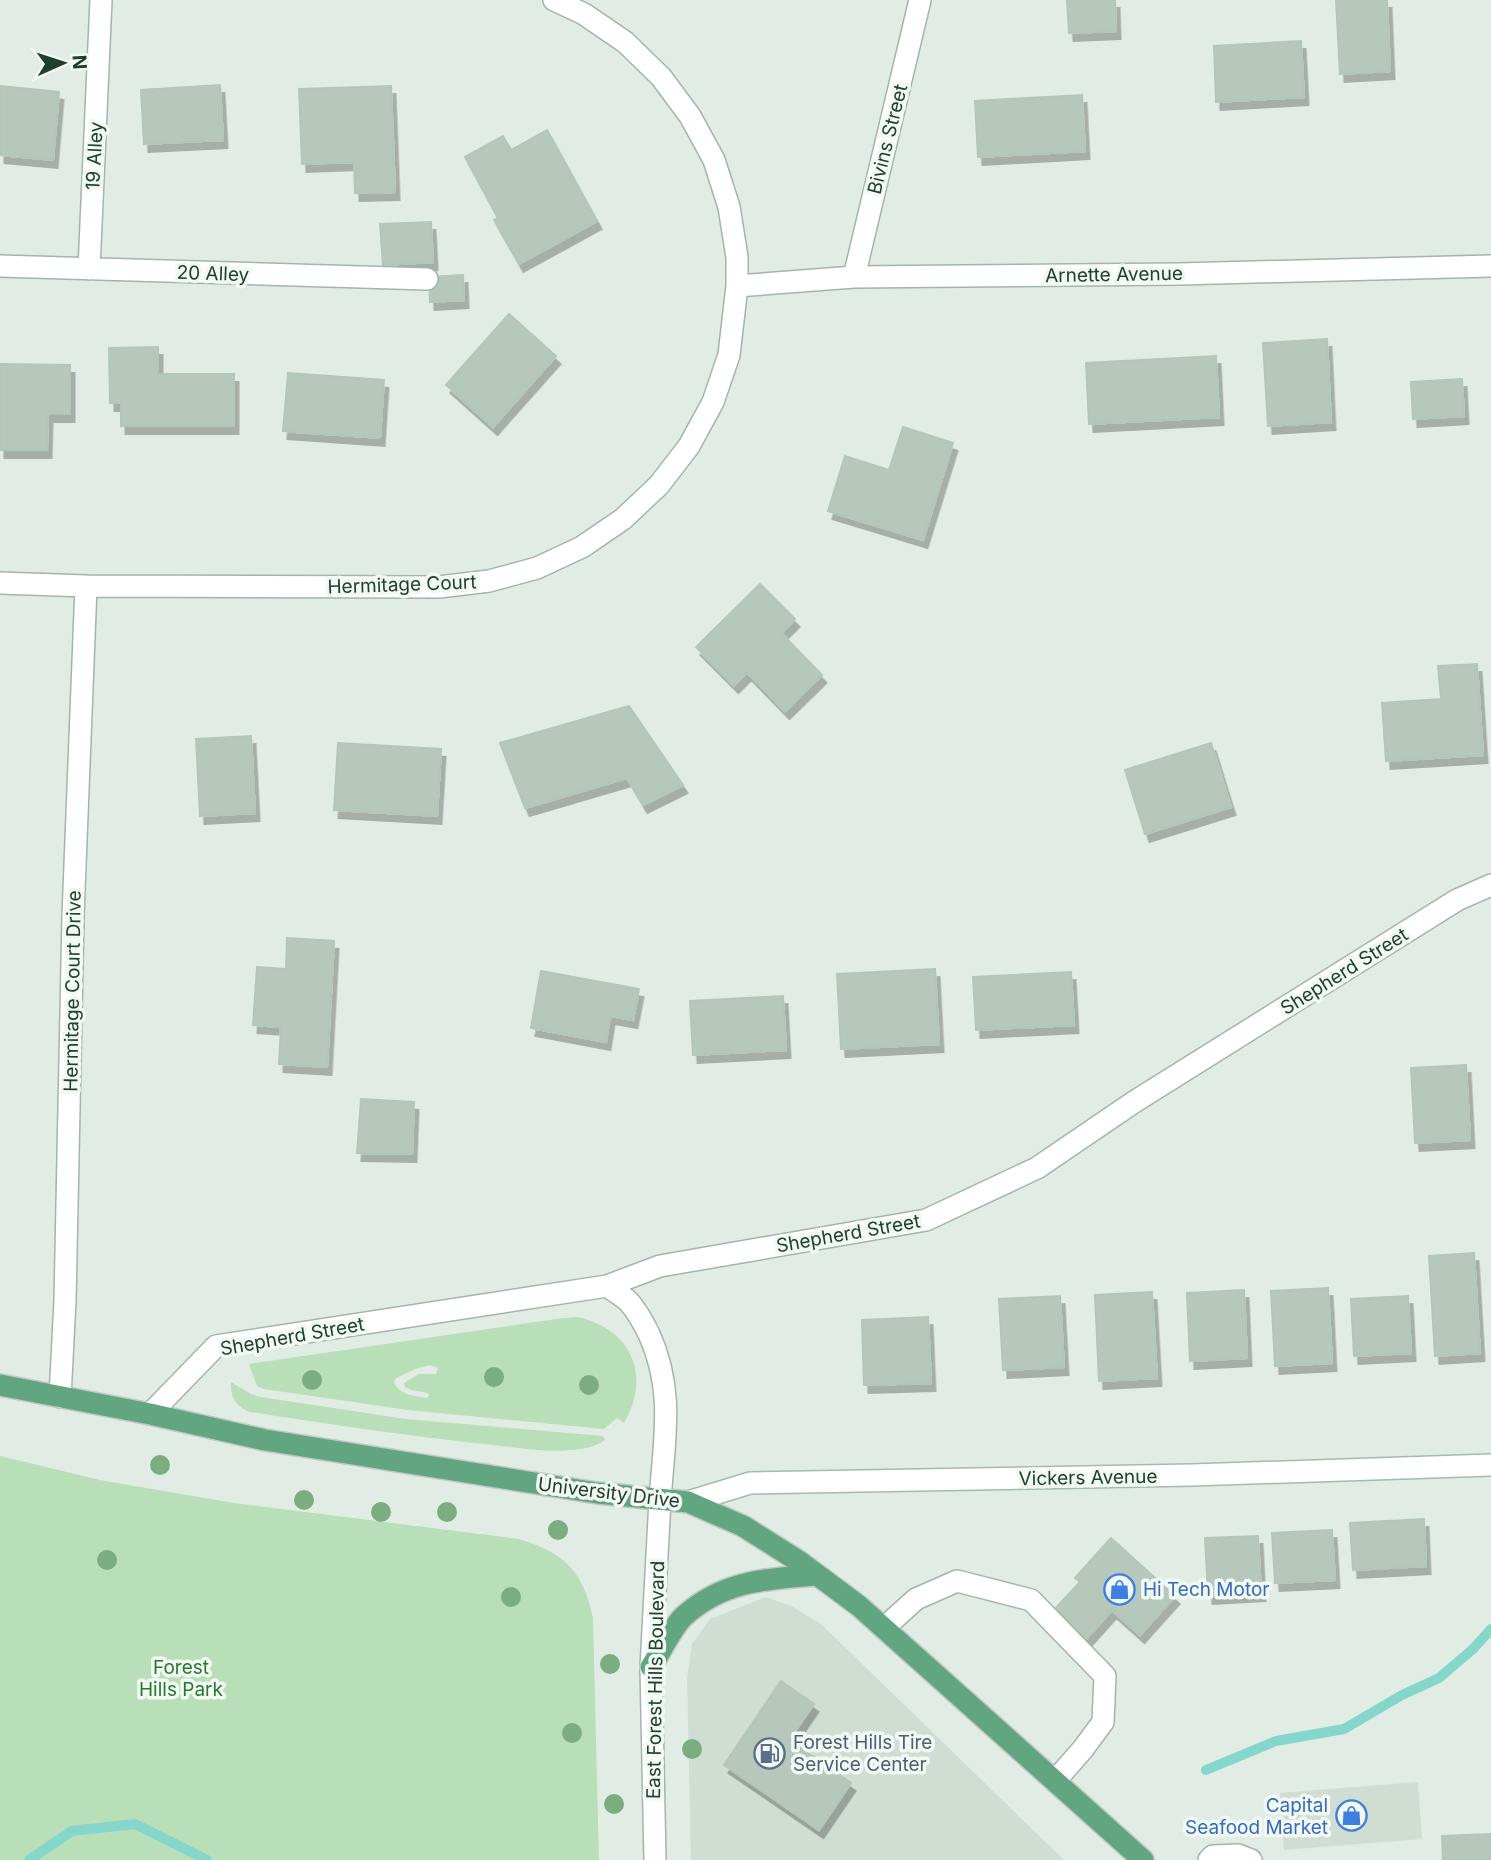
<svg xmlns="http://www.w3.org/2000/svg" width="1491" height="1860" font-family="Inter,sans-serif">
  <defs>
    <filter id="shadow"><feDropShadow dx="4.5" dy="8" stdDeviation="0" flood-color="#0004"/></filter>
  </defs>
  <rect width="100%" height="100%" fill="#e1ede4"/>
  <path fill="#cfddd2" d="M766 1597 791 1606 821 1624 1064 1860H691L687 1678 692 1644 710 1619Z
    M1418 1782 1422 1839 1284 1850 1280 1793Z"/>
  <path fill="#b9dfb8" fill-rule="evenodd" d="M578 1317C631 1329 652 1375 624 1423L617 1418 604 1429 408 1410 264 1389 257 1386 249 1364 563 1318ZM430 1365 438 1368 436 1374H419L404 1383 405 1387 411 1390 428 1393 429 1396 427 1398C414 1396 399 1395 394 1382L396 1378 418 1368Z
    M231 1382 251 1394 261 1397 406 1419 603 1436 605 1440C598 1445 589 1448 580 1449 549 1454 515 1447 484 1444 405 1436 328 1424 250 1412 236 1407 230 1397 231 1382Z
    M0 1456 100 1480 234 1503 519 1539C565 1553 583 1571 593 1618L599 1860H0Z"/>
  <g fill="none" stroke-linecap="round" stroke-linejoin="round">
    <path stroke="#85d6cb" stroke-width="10" d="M1206 1770 1276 1741 1344 1729 1402 1695 1439 1678 1473 1649 1491 1629
      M29 1860 72 1831 135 1824 207 1860"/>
  </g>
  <path fill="#b6c8bc" stroke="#b3c7b9" stroke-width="2" filter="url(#shadow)" d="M1067 0H1115L1116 31 1069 33Z
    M1336 0H1387L1390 71 1340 74Z
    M1301 41 1304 97 1216 102 1214 46Z
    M220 85 223 140 144 144 141 90Z
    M0 86 59 92 53 160 0 155Z
    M391 86 395 192 355 193 354 162 302 164 299 89Z
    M1082 95 1085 151 978 157 975 101Z
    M547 130 597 221 519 264 494 220 498 218 465 157 503 136 511 150Z
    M431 222 433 262 383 265 380 224Z
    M463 275 464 300 430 302 429 277Z
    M509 314 556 356 493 427 446 385Z
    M1327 339 1331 422 1268 426 1263 343Z
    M158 347V374H234V426H121V403H110L109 348Z
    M1216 356 1219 417 1089 424 1086 363Z
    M0 364 70 365V414H48L47 450H0Z
    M288 373 384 380 380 438 283 431Z
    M1462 379 1464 416 1413 419 1411 382Z
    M903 427 953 443 923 540 828 511 845 456 889 470Z
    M760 584 795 619 781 633 822 675 785 711 747 672 734 685 696 647Z
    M1477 664 1483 755 1386 761 1382 703 1441 699 1438 666Z
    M629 706 683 785 643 805 627 778 525 808 500 743Z
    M251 736 255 813 200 816 196 739Z
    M338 743 441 749 437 816 334 810Z
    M1211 743 1231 807 1145 834 1125 770Z
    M287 938 334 941 327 1067 279 1064 281 1027 253 1025 257 967 286 969Z
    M935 969 939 1044 841 1049 837 974Z
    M541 971 639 989 633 1020 610 1016 606 1042 531 1028Z
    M1071 972 1074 1025 976 1030 973 977Z
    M783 996 786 1050 693 1055 690 1001Z
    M1466 1065 1470 1140 1415 1143 1411 1068Z
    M361 1099 414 1102 412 1154 357 1153Z
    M1474 1253 1480 1353 1435 1356 1429 1256Z
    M1328 1288 1332 1363 1275 1366 1271 1291Z
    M1244 1290 1247 1358 1190 1361 1187 1293Z
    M1152 1292 1157 1378 1099 1381 1095 1295Z
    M1060 1296 1064 1367 1003 1370 999 1299Z
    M1408 1296 1411 1353 1354 1356 1351 1299Z
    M928 1317 931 1383 864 1385 862 1320Z
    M1424 1519 1426 1566 1353 1570 1350 1523Z
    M1332 1530 1335 1580 1275 1583 1272 1533Z
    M1258 1536 1261 1593 1208 1596 1205 1538Z
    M1111 1538 1175 1596 1140 1635 1112 1610 1086 1639 1054 1610 1080 1582 1075 1578Z
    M781 1681 814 1704 789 1740 851 1783 819 1830 724 1765Z
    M1491 1834V1860H1443L1442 1836Z"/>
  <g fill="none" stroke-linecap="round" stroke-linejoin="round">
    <defs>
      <path id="service" d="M0 266 427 279
        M89 269 101 0
        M884 1628 916 1599 957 1581 1031 1600 1105 1676 1103 1722 1083 1749 1055 1781
        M1209 1860 1213 1856 1238 1855 1251 1860"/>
      <path id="minor" d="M854 277 920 0
        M737 286 854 277 1179 274 1491 266
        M0 583 86 586 439 587 489 581 537 568 582 547 623 519 659 485 689 446 713 402 729 355 737 286V257L729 207 714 160 690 116 661 77 625 42 584 14 554 0
        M607 1286C614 1291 623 1296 629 1302 637 1311 644 1324 649 1334 675 1391 664 1440 660 1500
        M60 1397 65 1301 73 916 86 586
        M150 1414 216 1346 607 1286 660 1266 926 1220 1037 1168 1134 1102 1457 900 1491 885"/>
      <path id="tertiary" d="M655 1860 651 1667 660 1500"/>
      <path id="secondary" d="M688 1502 750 1483 1192 1475 1491 1465"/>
      <path id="primary" d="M0 1385 150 1414 265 1440 597 1493 688 1502 743 1526 800 1562 859 1606 1143 1860
        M651 1667C660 1653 673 1626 684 1616 724 1580 767 1579 817 1575"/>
    </defs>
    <use href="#service" stroke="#a3b5a9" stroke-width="24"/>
    <use href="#minor" stroke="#a3b5a9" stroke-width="24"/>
    <use href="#tertiary" stroke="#a3b5a9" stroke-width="24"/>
    <use href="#secondary" stroke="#a1bcab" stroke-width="24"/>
    <use href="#primary" stroke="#c1c9c4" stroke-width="24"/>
    <use href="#service" stroke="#fff" stroke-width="21"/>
    <use href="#minor" stroke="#fff" stroke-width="21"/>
    <use href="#tertiary" stroke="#fff" stroke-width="21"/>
    <use href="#secondary" stroke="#fff" stroke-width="21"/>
    <use href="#primary" stroke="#62a581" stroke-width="21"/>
  </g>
  <g fill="#7bad80">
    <circle cx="494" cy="1377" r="10"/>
    <circle cx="312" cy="1380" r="10"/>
    <circle cx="589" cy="1385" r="10"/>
    <circle cx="160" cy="1465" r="10"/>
    <circle cx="304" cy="1500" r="10"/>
    <circle cx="381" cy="1512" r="10"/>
    <circle cx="447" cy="1512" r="10"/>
    <circle cx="558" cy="1530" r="10"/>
    <circle cx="107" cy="1560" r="10"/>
    <circle cx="511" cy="1597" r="10"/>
    <circle cx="610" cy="1664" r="10"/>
    <circle cx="572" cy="1733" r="10"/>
    <circle cx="692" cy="1749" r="10"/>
    <circle cx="614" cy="1804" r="10"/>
  </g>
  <defs>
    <symbol id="shop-ring" viewBox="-11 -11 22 22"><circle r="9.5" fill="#f2f9f3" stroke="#3f7fe0" stroke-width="1.5"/><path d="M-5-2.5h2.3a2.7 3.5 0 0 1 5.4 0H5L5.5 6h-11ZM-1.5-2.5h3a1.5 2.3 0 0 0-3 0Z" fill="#3f7fe0"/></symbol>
    <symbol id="fuel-ring" viewBox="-11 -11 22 22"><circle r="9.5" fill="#f2f9f3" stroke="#5c6f8a" stroke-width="1.5"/><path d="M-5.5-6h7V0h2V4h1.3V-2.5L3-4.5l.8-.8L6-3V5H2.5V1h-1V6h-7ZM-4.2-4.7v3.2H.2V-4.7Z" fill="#5c6f8a"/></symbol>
  </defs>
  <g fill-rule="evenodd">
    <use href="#shop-ring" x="1102" y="1572" width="35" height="35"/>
    <use href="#fuel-ring" x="752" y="1736" width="35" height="35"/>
    <use href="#shop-ring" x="1334" y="1798" width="35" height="35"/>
  </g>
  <g text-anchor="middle" stroke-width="7" stroke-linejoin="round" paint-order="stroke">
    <g font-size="19" fill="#203f2d" stroke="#f2f9f3">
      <text transform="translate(887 139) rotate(-76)" y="7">Bivins Street</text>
      <text transform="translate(94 156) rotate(-87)" y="7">19 Alley</text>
      <text transform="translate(213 273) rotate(2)" y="7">20 Alley</text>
      <text transform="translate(1114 274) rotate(-1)" y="7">Arnette Avenue</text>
      <text transform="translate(402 584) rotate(-2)" y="7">Hermitage Court</text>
      <text transform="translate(1344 971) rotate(-32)" y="7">Shepherd Street</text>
      <text transform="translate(72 991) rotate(-89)" y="7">Hermitage Court Drive</text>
      <text transform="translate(848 1233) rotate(-10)" y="7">Shepherd Street</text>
      <text transform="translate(292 1336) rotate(-10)" y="7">Shepherd Street</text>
      <text transform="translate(1088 1477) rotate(-1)" y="7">Vickers Avenue</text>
      <text transform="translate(609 1492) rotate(7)" y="7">University Drive</text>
      <text transform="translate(655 1680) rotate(-89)" y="7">East Forest Hills Boulevard</text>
    </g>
    <g font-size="19" fill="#366cbe" stroke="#f2f9f3" text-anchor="start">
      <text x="1143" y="1596">Hi Tech Motor</text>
      <text x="1328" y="1812" text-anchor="end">Capital<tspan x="1328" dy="22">Seafood Market</tspan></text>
    </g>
    <g font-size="19" fill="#27792f" stroke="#f2f9f3">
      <text x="181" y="1674">Forest<tspan x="181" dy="22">Hills Park</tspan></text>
    </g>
    <g font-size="19" fill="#4e5e75" stroke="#f2f9f3" text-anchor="start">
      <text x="793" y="1749">Forest Hills Tire<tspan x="793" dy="22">Service Center</tspan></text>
    </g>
  </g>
  <g transform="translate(63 63) rotate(87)" stroke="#f2f9f3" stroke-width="5" paint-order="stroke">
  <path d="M0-5L12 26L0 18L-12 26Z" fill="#203f2d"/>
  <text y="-10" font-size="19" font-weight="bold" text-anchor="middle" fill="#203f2d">N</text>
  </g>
</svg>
